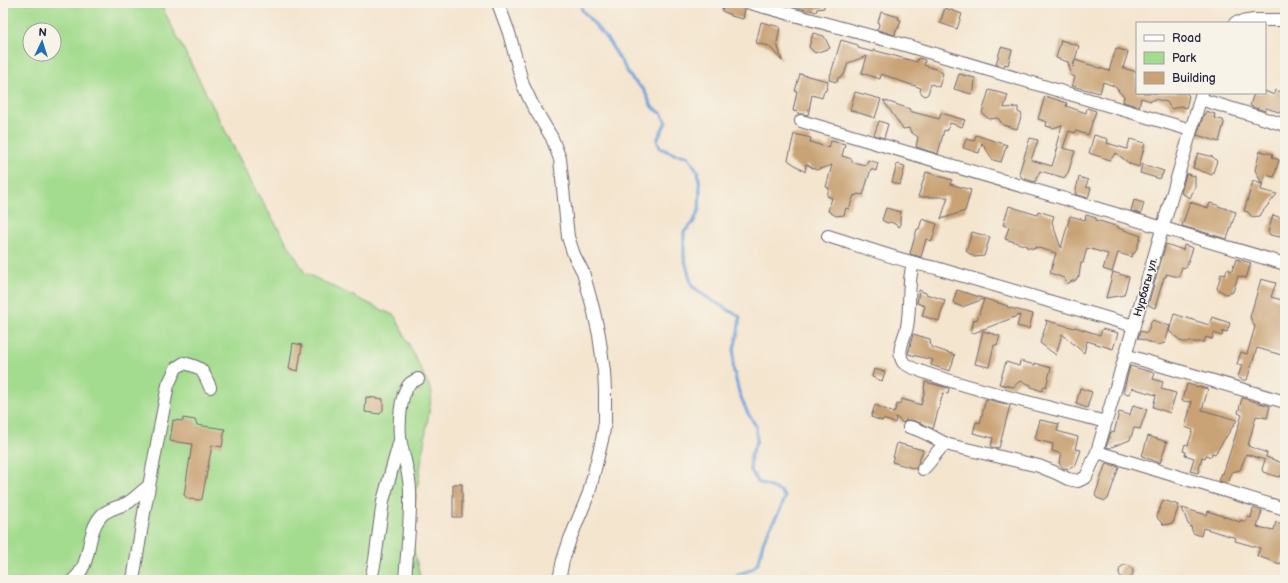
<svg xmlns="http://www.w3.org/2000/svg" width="1288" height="583" font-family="'Balsamiq Sans',sans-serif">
  <rect width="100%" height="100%" fill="#f7f3e8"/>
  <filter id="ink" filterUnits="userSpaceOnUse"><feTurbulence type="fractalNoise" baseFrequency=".025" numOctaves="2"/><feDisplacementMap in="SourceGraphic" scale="8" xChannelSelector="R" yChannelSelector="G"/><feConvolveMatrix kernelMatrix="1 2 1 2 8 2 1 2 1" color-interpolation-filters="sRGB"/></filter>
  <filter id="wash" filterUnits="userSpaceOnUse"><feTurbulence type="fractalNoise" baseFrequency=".012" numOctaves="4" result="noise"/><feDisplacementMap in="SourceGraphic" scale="16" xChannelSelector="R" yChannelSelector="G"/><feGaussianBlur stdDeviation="0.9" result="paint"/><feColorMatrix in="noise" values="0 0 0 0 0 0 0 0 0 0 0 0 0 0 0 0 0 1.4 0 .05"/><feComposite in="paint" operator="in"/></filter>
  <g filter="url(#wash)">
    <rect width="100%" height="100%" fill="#f4e5cf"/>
    <path fill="#a4dc8f" stroke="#637f65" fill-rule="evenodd" d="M3 3H160L164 11 256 191 305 273 395 316 432 392 410 535 421 580H3ZM30 30H54V54H30Z"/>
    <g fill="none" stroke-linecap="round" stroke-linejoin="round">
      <path stroke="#6fa2db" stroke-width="3" d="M581 3 582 10 608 40 632 79 644 90 652 107 661 113 666 122 657 140 660 148 674 154 688 156 698 172 700 189 699 210 693 223 684 232V257L692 286 708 298 740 317 738 332 734 350 733 368 739 392 747 412 756 426 757 441 751 455 750 469 758 482 780 491 785 497C781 514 768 526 763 543 761 549 761 559 757 564 752 571 745 572 738 574L734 580"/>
    </g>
    <g id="blocks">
      <path fill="#c9a376" d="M787 3H824V8L817 9 816 12 810 10H806L795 7Z
        M723 4 745 9 743 19 731 16V15L722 11Z
        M945 8 962 14 957 29 940 23Z
        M881 12 899 17 898 19 901 20 898 29H896L895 35 877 30 879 25 878 22Z
        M761 22 780 27 777 43 782 61 769 46 756 43Z
        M813 33 824 36 830 48 815 53 809 47Z
        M841 40 858 45V48L873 52V50L917 62 918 58 925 60 924 65 941 71V72L943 73 939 87 931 84 928 94 925 96 922 94 920 91 921 88 894 79 893 78 881 74 880 79 862 73 867 56 848 63 844 75 838 78 837 82 829 80Z
        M1061 40 1079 46 1073 67 1075 60 1109 71 1116 48 1128 52 1123 68 1137 72V93H1187L1188 95 1189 96 1186 108 1181 106 1172 109 1170 107 1167 102 1155 99 1151 101 1141 98 1139 107 1123 102 1124 96 1119 92 1118 90 1114 86 1103 82 1100 93 1072 86 1075 77 1070 75 1071 73 1068 62 1056 58Z
        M1001 47 1012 50 1008 65 1005 64 1004 67 996 64Z
        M800 74 828 81 826 91H824L822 98 812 95 808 115 803 114H798V112L793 111 797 91H795Z
        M959 74 975 78 974 90 971 94 954 89Z
        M989 90 1008 95 1004 108 1018 107V112L1022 114 1017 129 1003 125 998 118 989 119 982 113Z
        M1275 90 1285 93V114L1266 108 1265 111 1252 107 1250 105 1254 93H1265V91L1274 95Z
        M855 92 881 99 875 118 850 110Z
        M1045 96 1067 103 1066 106 1086 113 1087 108 1096 111 1088 135 1076 131 1075 133 1069 131 1063 148 1075 151 1068 173 1066 175 1065 178 1040 171 1035 182 1022 178 1019 173 1030 138 1038 140 1031 160 1052 166 1058 147 1056 146 1062 125 1053 128 1046 126 1047 122 1038 119Z
        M883 100 910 109 909 111 939 119 941 113 965 120 962 127 950 123 947 131 944 130 938 154 916 147 918 137 911 132 909 128 903 129Z
        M1206 111 1215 114 1214 118 1223 120 1224 123 1219 142 1197 135 1204 114H1205Z
        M879 121 888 124 884 138 874 135Z
        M794 134 811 138 810 142 829 148 831 141 845 144 842 156 852 159V162L866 165 868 160 878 163 876 171 871 169 863 195 857 194 856 196 854 195 849 209 846 208 844 215 836 216 828 211 832 198 827 196 829 188 826 187 832 165 816 170 806 164 805 172 788 160Z
        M976 135 1007 145 1001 162 993 160 982 143 979 153 963 148 966 139 974 141Z
        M1094 135 1108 139 1107 143 1127 149 1130 139 1145 143 1139 167 1130 164 1116 153 1110 160 1089 153Z
        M1260 151 1273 154 1272 157 1279 160 1274 177 1265 175 1261 190 1277 194 1259 216 1252 217 1248 212 1244 211 1253 181 1262 184 1255 170Z
        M1198 153 1213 157 1217 161 1212 175 1193 168Z
        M897 164 905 166 900 185 892 182Z
        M1142 164 1164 171 1160 179 1140 173Z
        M926 172 952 180 950 184 971 190 965 211 941 219 948 197H918Z
        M1186 174 1195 176V187L1190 198 1181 193Z
        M1079 177 1088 180 1086 187 1091 188 1088 198 1075 194Z
        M1134 200 1144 203 1141 214 1131 211Z
        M1190 202 1208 208 1210 203 1217 205 1218 206 1236 212 1227 239 1182 226Z
        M1009 206 1037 215 1038 211 1054 216 1052 222 1061 248 1070 216 1085 220 1086 215 1096 218V220L1119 227 1118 228 1141 236 1135 253H1133L1132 257 1118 253 1112 272 1103 269 1108 254 1087 248 1083 263H1081L1079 276 1075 281H1072L1067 284 1064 278 1050 273 1056 253 1035 247V249L1026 247 1027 246 1005 239 1009 227 1003 225Z
        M886 208 901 212 900 218V227L891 222 887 223 882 220Z
        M1273 215 1285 219V238L1270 235 1268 232Z
        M922 219 937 224 932 241 926 239 921 257 910 254 917 229H919Z
        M972 232 990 237 984 256 974 257 966 251Z
        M1166 244 1183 250 1184 245 1193 248 1186 268 1182 267 1179 277 1166 274V277H1164L1155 308 1148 305Z
        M1236 259 1251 263 1246 278 1238 276 1233 292 1226 294 1217 289 1221 274 1225 275 1227 269 1232 271Z
        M1113 272 1129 277 1124 295 1106 298Z
        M1261 279 1276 283 1271 297 1285 301V321L1281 335 1285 336V356L1257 348 1247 380H1242L1238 377 1242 365 1237 364 1241 352 1247 354 1255 327 1250 317Z
        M919 290 926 293V294L945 300 939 321 922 316 925 306 917 303Z
        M957 290 1008 306 1007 307 1033 314 1029 329 1017 326 1020 315 971 334 974 319 977 320 984 299 962 307 955 304 953 302Z
        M1174 314 1209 325 1212 317 1230 323 1227 332 1223 331 1222 336 1214 333 1212 339 1206 337 1204 342H1182L1169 331Z
        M1045 320 1074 328 1075 327 1100 335 1102 329 1118 333 1113 349 1087 341 1084 353 1062 334 1056 355 1040 343 1047 322Z
        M1152 320 1170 326 1165 343 1158 345 1138 338 1140 331 1147 333Z
        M983 331 1000 336 997 345H994L989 367 975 364Z
        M913 334 930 339 931 347 955 355 950 371 931 365 933 360 908 354Z
        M293 343 302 345 298 371 289 369Z
        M1020 361 1035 365V363L1051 368 1046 387 1044 386 1042 391 1031 387V385L1020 381 1013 387 999 384 1006 362 1019 366Z
        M1130 366 1155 373 1153 379 1163 382 1161 389 1176 393 1170 413 1153 407 1156 395 1132 388 1129 394 1123 393Z
        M874 369 885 372 882 381 872 377Z
        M925 382 949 388 948 394 943 393 933 429 921 423 911 420H906L903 423 896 417 895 423 883 419 882 421 871 417 875 405 894 413 897 404 899 405 902 399 921 405 925 390 924 389Z
        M1187 384 1208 389 1202 410 1237 420 1215 454 1212 453 1211 457 1206 455 1205 458 1202 457 1198 473 1190 471 1194 458 1185 455 1186 452 1183 451 1185 444 1188 445 1193 430 1185 427 1192 402 1182 401 1184 392H1185Z
        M1080 388 1092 392 1087 408 1076 404Z
        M366 397 383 399V410L380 414 365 412Z
        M1242 398 1270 406 1267 418 1256 416 1248 446 1267 453 1266 457 1285 464V474L1278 477 1263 472 1262 469 1265 460 1246 454 1240 470 1232 472 1228 484 1219 481 1222 473 1223 474 1242 415 1238 413Z
        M986 399 1010 405 999 448 991 447 993 438 973 433 976 422 980 423Z
        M1133 405 1147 409 1140 429 1134 428 1130 440 1109 448 1106 447 1111 432 1114 433 1119 412 1130 415Z
        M183 418 195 420 197 425 225 429 222 447 212 445 202 499 200 500 188 499 184 495 192 444 170 441 173 420 183 421Z
        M1040 420 1059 424 1057 431 1078 437 1075 449 1081 450 1075 467 1072 466 1069 469 1063 468 1059 463 1062 454 1052 451 1053 444 1037 440 1035 438Z
        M1148 436 1167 442 1160 463 1142 456Z
        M897 443 923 450 916 469 892 462Z
        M1106 463 1119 467 1108 499 1105 501 1097 498 1095 495Z
        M453 484H462V517H453Z
        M1163 500 1179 505 1173 523 1164 525 1158 519 1157 516Z
        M1182 508 1207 515 1208 511 1240 522 1241 520 1246 522 1248 517 1251 518 1253 508 1262 511 1257 527 1274 530 1276 521 1285 529V552L1280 564 1257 556 1260 548 1235 541 1236 538 1203 528 1201 536 1193 533 1191 527 1188 524Z
        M1119 572a7 7 0 1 1 14 0a7 7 0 1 1-14 0Z"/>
    </g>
  </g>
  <g filter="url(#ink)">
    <use href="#blocks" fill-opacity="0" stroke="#6c666f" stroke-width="1"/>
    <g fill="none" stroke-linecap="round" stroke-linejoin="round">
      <defs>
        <path id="minor" d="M498 3 509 33 523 85 532 104 552 138 560 159 568 237 574 255 583 272 593 308 599 335 604 371 605 391V422L602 440 589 493 570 539 563 560 559 580
          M750 3 908 46 1191 130
          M1235 23 1254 20H1285
          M1200 99 1285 125
          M801 121 1285 264
          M828 236C864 247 900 261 936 268L1134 326
          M913 263C907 284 911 305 907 327 905 337 896 351 903 362 912 375 1079 415 1106 422
          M1125 355 1285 402
          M909 427C922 429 936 440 949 445L1039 466 1056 473 1068 479 1078 481 1086 477 1097 452 1202 93
          M1097 452 1285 509
          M923 469C932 461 936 451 945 444
          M73 580C93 564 85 534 101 516 108 508 121 507 129 502 136 497 142 491 149 486
          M133 580 144 513 168 385 176 368 184 363C203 368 202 369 210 387
          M371 580 375 560 383 501 400 440
          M405 580C407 550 411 521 410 491 410 472 402 455 400 437 399 424 400 396 408 386 410 382 414 381 418 379"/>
      </defs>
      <use href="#minor" stroke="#6c666f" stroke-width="14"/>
      <use href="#minor" stroke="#fff" stroke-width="12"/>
    </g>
  </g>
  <g text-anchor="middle" stroke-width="3" stroke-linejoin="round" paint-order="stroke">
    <g font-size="11" fill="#22223b" stroke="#f7f3e8">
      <text transform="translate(1145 287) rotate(-74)" y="4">Нурбагы ул.</text>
    </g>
  </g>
  <rect width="1288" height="583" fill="none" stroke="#f7f3e8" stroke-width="16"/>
  <rect x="1136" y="22" width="130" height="72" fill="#f7f3e8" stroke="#a29fa3"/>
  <rect x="1144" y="35" width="20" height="6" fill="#ffffff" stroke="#a29fa3"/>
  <text x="1172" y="42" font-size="12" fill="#22223b">Road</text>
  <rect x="1144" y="52" width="20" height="12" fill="#a4dc8f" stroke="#a29fa3"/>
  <text x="1172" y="62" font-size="12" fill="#22223b">Park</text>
  <rect x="1144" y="72" width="20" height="12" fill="#c9a376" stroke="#a29fa3"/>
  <text x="1172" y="82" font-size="12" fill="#22223b">Building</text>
  <g transform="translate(42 42) rotate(4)"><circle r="19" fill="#f7f3e8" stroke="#a29fa3"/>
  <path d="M0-3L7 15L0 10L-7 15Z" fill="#1f6fb2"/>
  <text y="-6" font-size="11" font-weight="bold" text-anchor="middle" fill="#22223b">N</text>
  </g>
</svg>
